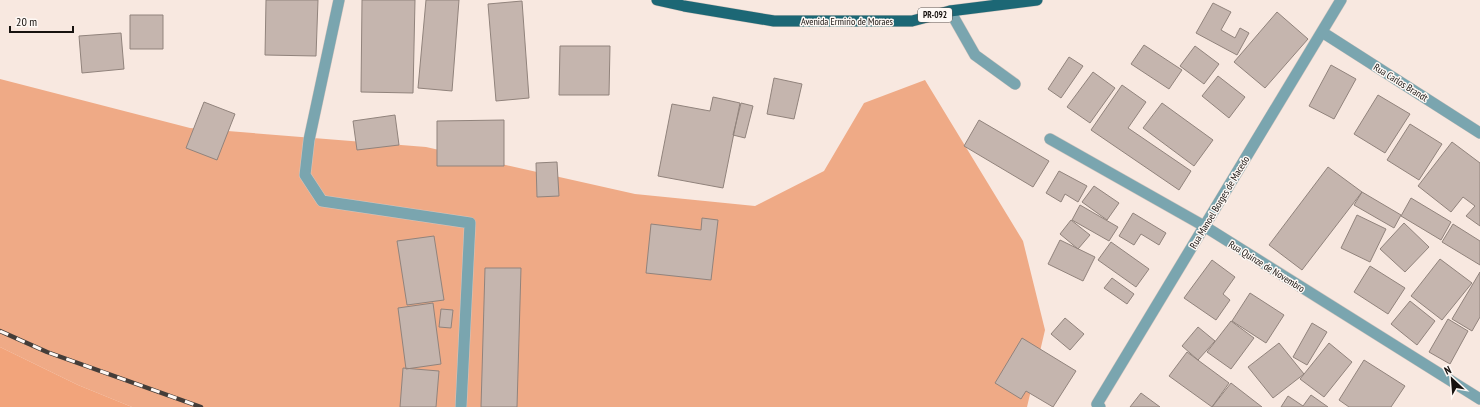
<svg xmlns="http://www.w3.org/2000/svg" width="1480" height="407" font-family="'PT Sans Narrow',sans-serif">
  <rect width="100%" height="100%" fill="#f8e8e0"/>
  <path fill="#efaa86" d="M0 79 190 128 426 147 635 194 755 206 824 171 864 103 925 80 1023 241 1045 330 1027 407H132L78 385 0 347Z"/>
  <path fill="#f2a47b" d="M0 347 78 385 132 407H0Z"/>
  <path fill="#c5b5ae" stroke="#91837c" d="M266 0H318L316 56 265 55Z
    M362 0H415L413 93 361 92Z
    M426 0H459L452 91 418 88Z
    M522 1 529 98 496 101 488 4Z
    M1213 3 1231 12 1221 30 1235 38 1240 28 1249 33 1237 55 1196 33Z
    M1277 12 1308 39 1265 88 1234 62Z
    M130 15H163V49H130Z
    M121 33 124 69 82 73 79 36Z
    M1144 45 1182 70 1169 89 1131 64Z
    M560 46H610L609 95H559Z
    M1195 46 1219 64 1204 84 1180 66Z
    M1069 57 1083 66 1061 98 1048 89Z
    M1331 65 1356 79 1334 119 1309 106Z
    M1093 72 1115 88 1090 123 1067 107Z
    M1218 76 1245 97 1229 118 1202 96Z
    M774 78 802 84 794 119 767 114Z
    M1122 85 1146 102 1128 128 1191 171 1179 190 1091 130Z
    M1378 95 1410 114 1385 153 1354 134Z
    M713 97 740 103 723 188 658 176 672 104 710 111Z
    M204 102 235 114 217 160 186 148Z
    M741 103 753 106 745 138 733 135Z
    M1162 103 1213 140 1194 166 1143 128Z
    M395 115 399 145 357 150 353 121Z
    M504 120V166H437V121Z
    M979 120 1049 161 1033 187 964 146Z
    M1410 124 1442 144 1419 180 1387 160Z
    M1452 142 1480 163V226L1466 216 1475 206 1463 197 1451 212 1418 186Z
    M557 162 559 196 537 197 536 163Z
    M1328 167 1362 192 1302 270 1269 245Z
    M1059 171 1087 186 1078 202 1065 194 1061 202 1046 193Z
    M1094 186 1119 203 1107 220 1082 202Z
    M1362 192 1401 215 1394 228 1354 205Z
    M1411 198 1451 222 1441 240 1401 216Z
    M1080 205 1118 227 1109 241 1072 220Z
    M1133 213 1166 233 1159 245 1141 234 1134 245 1119 236Z
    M1357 215 1386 229 1370 262 1341 248Z
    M702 218 718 220 711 280 646 273 651 224 701 230Z
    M1071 220 1090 235 1078 249 1060 234Z
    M1404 223 1429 247 1405 272 1380 249Z
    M1453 224 1480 241V265L1442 242Z
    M434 236 444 300 407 305 397 241Z
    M1060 240 1095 257 1083 281 1048 264Z
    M1111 242 1149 269 1136 287 1098 260Z
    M1440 259 1472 283 1442 320 1411 296Z
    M1212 260 1235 277 1223 294 1230 300 1216 320 1184 298Z
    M1370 266 1405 288 1388 314 1354 292Z
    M485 268H521L517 407H481Z
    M1480 272V317L1472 331 1452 319Z
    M1112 278 1134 294 1127 304 1104 288Z
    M1250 293 1284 315 1266 343 1232 321Z
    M1410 301 1435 321 1417 345 1391 324Z
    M433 303 441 364 406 369 398 308Z
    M441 309 453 310 451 328 439 327Z
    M1065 318 1084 334 1070 350 1051 334Z
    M1448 319 1468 331 1450 364 1429 352Z
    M1231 321 1254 338 1231 369 1207 352Z
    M1312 323 1327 332 1307 365 1293 357Z
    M1198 327 1215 341 1198 360 1182 346Z
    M1022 338 1076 371 1053 407 1026 391 1021 399 995 383Z
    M1279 343 1304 374 1273 398 1248 367Z
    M1329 343 1352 362 1324 397 1300 379Z
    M1187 352 1229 383 1212 407 1169 376Z
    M1364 360 1405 386 1391 407H1349L1339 400Z
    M403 368 439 371 436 407H400Z
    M1231 383 1262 407H1212Z
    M1141 393 1160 407H1130Z
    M1311 395 1328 407H1281L1288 396 1303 406Z"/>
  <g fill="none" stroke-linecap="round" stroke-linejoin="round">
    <defs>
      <path id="minor" d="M339 0 309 140 305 175 322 201 470 223 461 407
        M950 11 975 55 1015 84
        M1322 32 1480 133
        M1050 139 1204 226 1480 399
        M1100 407 1097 404 1341 0"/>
      <path id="primary" d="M657 0 684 6 774 21H912L950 11 1037 0"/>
    </defs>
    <use href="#minor" stroke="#d4c6bf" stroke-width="12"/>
    <use href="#primary" stroke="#d4c6bf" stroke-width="12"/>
    <use href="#minor" stroke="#7aa5af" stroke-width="11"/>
    <use href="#primary" stroke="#1c6775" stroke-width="11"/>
    <defs>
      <path id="rail" d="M0 331 47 352 201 407"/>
    </defs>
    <use href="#rail" stroke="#443d39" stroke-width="4.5"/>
    <use href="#rail" stroke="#fef8f4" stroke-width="3" stroke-dasharray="9" stroke-linecap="butt"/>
  </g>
  <g text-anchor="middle" stroke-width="3" stroke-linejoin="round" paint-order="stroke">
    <rect fill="#fef8f4" stroke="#5c5754" stroke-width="1" x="918" y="8" width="34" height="14" rx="3"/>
    <g font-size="9" font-weight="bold" fill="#17120f">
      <text x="935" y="18">PR-092</text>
    </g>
    <g font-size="10" fill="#17120f" stroke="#fef8f4">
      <text x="847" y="25">Avenida Ermirio de Moraes</text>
      <text transform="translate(1401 82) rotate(32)" y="4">Rua Carlos Brandt</text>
      <text transform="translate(1219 202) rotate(-59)" y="4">Rua Manoel Borges de Macedo</text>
      <text transform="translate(1267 266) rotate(32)" y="4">Rua Quinze de Novembro</text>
    </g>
  </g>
  <g transform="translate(1452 379) rotate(334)" stroke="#fef8f4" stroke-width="3" paint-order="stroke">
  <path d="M0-3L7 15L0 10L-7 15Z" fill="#17120f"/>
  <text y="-6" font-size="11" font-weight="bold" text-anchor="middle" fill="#17120f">N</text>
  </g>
  <path d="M10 26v6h63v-6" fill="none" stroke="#17120f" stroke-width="2"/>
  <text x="16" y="26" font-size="12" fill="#17120f" stroke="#fef8f4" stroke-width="3" paint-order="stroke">20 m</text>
</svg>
